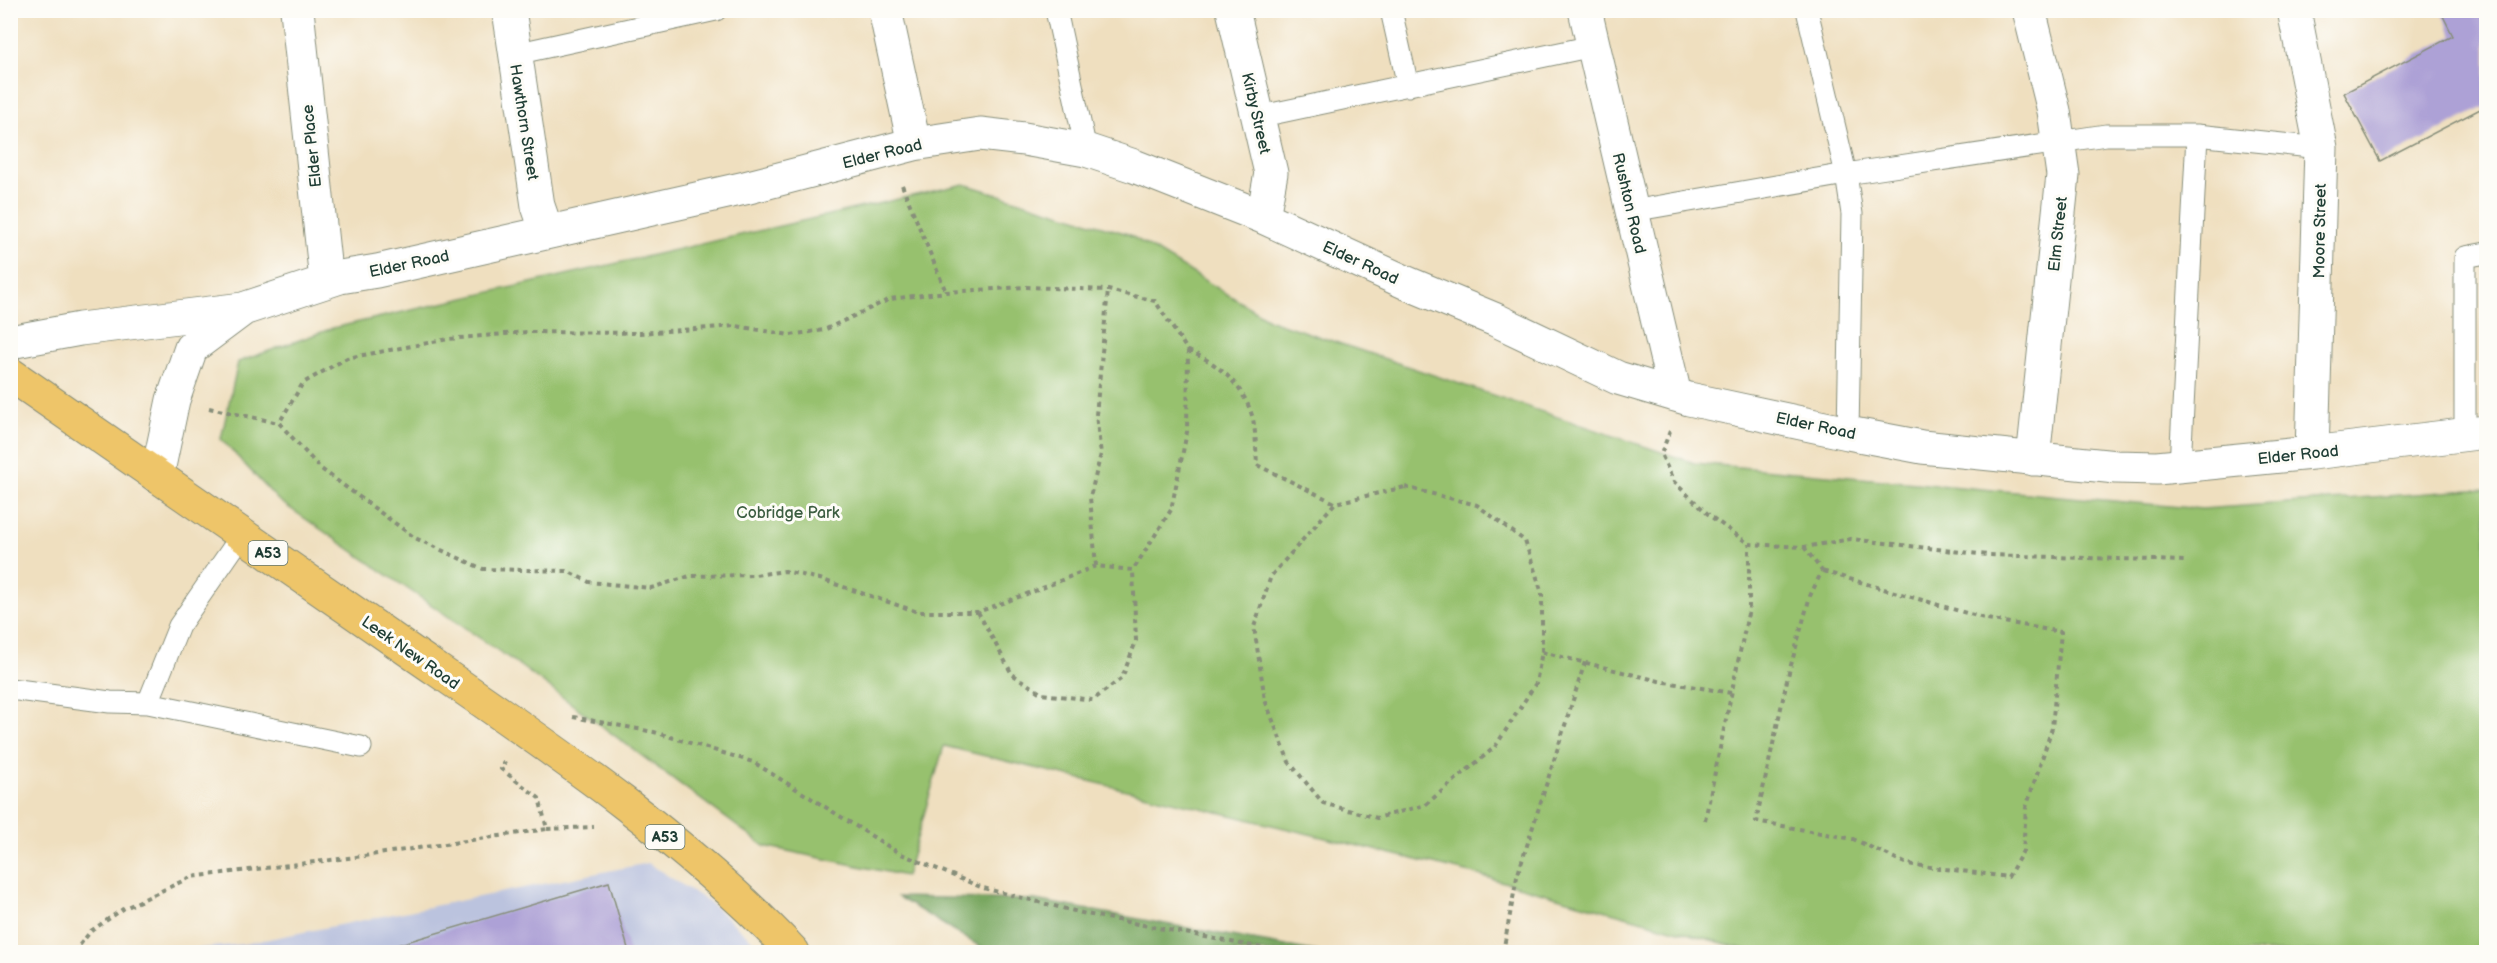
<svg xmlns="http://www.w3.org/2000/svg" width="2497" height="963" font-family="'Balsamiq Sans',sans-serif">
  <rect width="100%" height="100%" fill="#fdfcf7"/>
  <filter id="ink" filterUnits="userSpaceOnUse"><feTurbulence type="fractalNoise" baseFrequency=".0167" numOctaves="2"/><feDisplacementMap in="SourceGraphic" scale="12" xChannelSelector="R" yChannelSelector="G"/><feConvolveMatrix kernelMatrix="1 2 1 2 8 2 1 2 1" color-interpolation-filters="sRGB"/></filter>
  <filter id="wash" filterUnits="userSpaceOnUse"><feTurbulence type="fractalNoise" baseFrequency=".008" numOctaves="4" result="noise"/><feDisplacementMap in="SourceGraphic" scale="24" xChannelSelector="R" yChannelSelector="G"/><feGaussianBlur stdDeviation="1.35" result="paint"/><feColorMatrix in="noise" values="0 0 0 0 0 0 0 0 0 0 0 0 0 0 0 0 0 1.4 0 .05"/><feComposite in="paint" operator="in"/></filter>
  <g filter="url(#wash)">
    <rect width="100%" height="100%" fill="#efdfbf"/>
    <path fill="#bbc3de" d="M648 863 710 903 766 952H179L181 950 244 944Z"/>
    <path fill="#97c16e" stroke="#5b7f51" stroke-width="1.5" d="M964 184 1128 234 1270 320 1694 463 2202 509 2486 489V952H1754L1475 874 944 746 906 876 764 846 519 665 278 500 221 439 238 362 333 328Z"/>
    <path fill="#79a761" stroke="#4c724a" stroke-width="1.5" d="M898 897 1035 900 1319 952H989Z"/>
    <g id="blocks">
      <path fill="#ada1d6" d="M2440 10H2486V106L2380 161 2344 93 2453 36Z
        M609 882 629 952H373Z"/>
    </g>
  </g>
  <g filter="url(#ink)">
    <use href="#blocks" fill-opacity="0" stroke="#878e7a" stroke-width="1.5"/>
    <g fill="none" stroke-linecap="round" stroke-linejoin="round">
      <defs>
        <path id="lane" d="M1056 10 1086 150
          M1391 10 1408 86
          M1807 10 1846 174 1852 214 1848 433
          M515 54 716 10
          M1257 117 1593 46
          M1632 211 1846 174 2106 135H2197L2321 148
          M2465 434V257L2486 253
          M2180 466 2197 135
          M10 689 110 702 148 703 179 626 242 535
          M148 703 361 747"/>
        <path id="street" d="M297 10 326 281
          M509 10 538 206 547 232
          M885 10 914 144
          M1233 10 1271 173 1263 217
          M1585 10 1675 395
          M2029 10 2054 111 2063 175 2033 459
          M2294 10 2321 148 2312 453
          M10 342 80 329 243 309 340 277 377 271 745 188 914 144 980 134 1024 139 1086 150 1134 166 1263 217 1407 283 1496 320 1618 378 1689 399 1848 433 1922 447 2116 467 2157 468 2312 453 2486 432
          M157 476 173 400 191 348 242 310"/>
        <path id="highway" d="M10 374C146 469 282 562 417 656 548 746 684 837 793 952"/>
      </defs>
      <use href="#lane" stroke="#878e7a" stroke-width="23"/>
      <use href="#street" stroke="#878e7a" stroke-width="35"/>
      <use href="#highway" stroke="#878e7a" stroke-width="35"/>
      <path stroke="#878e7a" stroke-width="4" stroke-dasharray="4.5 4.5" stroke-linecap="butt" d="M902 185 946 292
        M1026 287 1108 290 1155 301 1188 351 1187 432 1171 510 1133 570 1096 566 1040 589 978 612H918L820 579 785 571 755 575 690 576 651 588 589 582 567 571 483 569 415 538 320 468 279 423 303 383 347 358 449 339 527 332 640 333 736 326 790 335 824 330 890 299 946 292Z
        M1188 351C1218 362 1245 387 1253 419 1256 434 1256 450 1257 465L1335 503
        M209 408 279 423
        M1670 431 1661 454 1674 482 1710 516 1749 544 1804 547 1851 539 1987 555 2186 561
        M1405 487 1477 505 1525 541 1542 593V652L1536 683 1495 747 1425 805 1377 818 1323 803 1289 762 1265 700 1254 627 1271 576 1335 503Z
        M1804 547 1822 571 1810 596 1788 676 1756 821 1853 839 1907 864 2008 877 2023 851 2026 808 2052 728 2061 632 1987 619 1822 571
        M1096 566 1090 497 1101 454 1096 415 1108 290
        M978 612 1012 674 1042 694 1093 700 1122 678 1136 641 1133 570
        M1542 652 1659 681 1731 693
        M573 717 654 732 753 762 899 853 983 888 1086 914 1283 952
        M1705 820 1749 609V544
        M547 829 594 827
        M74 952 91 931 123 909 191 877 364 856 547 829 539 798 501 769 505 762
        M1503 952 1517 877 1585 662"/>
      <use href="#lane" stroke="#fff" stroke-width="21"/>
      <use href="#street" stroke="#fff" stroke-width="33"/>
      <use href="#highway" stroke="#eec569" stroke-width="33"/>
    </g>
  </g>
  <g text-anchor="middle" stroke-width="6" stroke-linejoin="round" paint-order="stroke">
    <g fill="#fdfcf7" stroke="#62766e" stroke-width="1.5">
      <rect x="248.5" y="541" width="39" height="24" rx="4.5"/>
      <rect x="645.5" y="825" width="39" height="24" rx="4.5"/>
    </g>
    <g font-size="15" font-weight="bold" fill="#1f3d34">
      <text x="268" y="558">A53</text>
      <text x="665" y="842">A53</text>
    </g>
    <g font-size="16" fill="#1f3d34" stroke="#fdfcf7">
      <text transform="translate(1257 113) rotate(77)" y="6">Kirby Street</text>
      <text transform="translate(525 122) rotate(81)" y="6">Hawthorn Street</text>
      <text transform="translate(311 146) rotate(-96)" y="6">Elder Place</text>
      <text transform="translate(882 153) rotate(-14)" y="6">Elder Road</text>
      <text transform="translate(1630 203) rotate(77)" y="6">Rushton Road</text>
      <text transform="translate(2319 231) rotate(-89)" y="6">Moore Street</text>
      <text transform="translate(2057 234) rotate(-84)" y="6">Elm Street</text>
      <text transform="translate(1361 262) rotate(25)" y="6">Elder Road</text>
      <text transform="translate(409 263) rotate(-12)" y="6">Elder Road</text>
      <text transform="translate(1816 425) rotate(12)" y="6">Elder Road</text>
      <text transform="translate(2298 454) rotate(-6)" y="6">Elder Road</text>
      <text transform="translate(411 652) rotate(35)" y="6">Leek New Road</text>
    </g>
    <g font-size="16" fill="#3d5e42" stroke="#fdfcf7">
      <text x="788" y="518">Cobridge Park</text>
    </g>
  </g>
  <rect width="2497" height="963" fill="none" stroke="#fdfcf7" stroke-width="36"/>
</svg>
